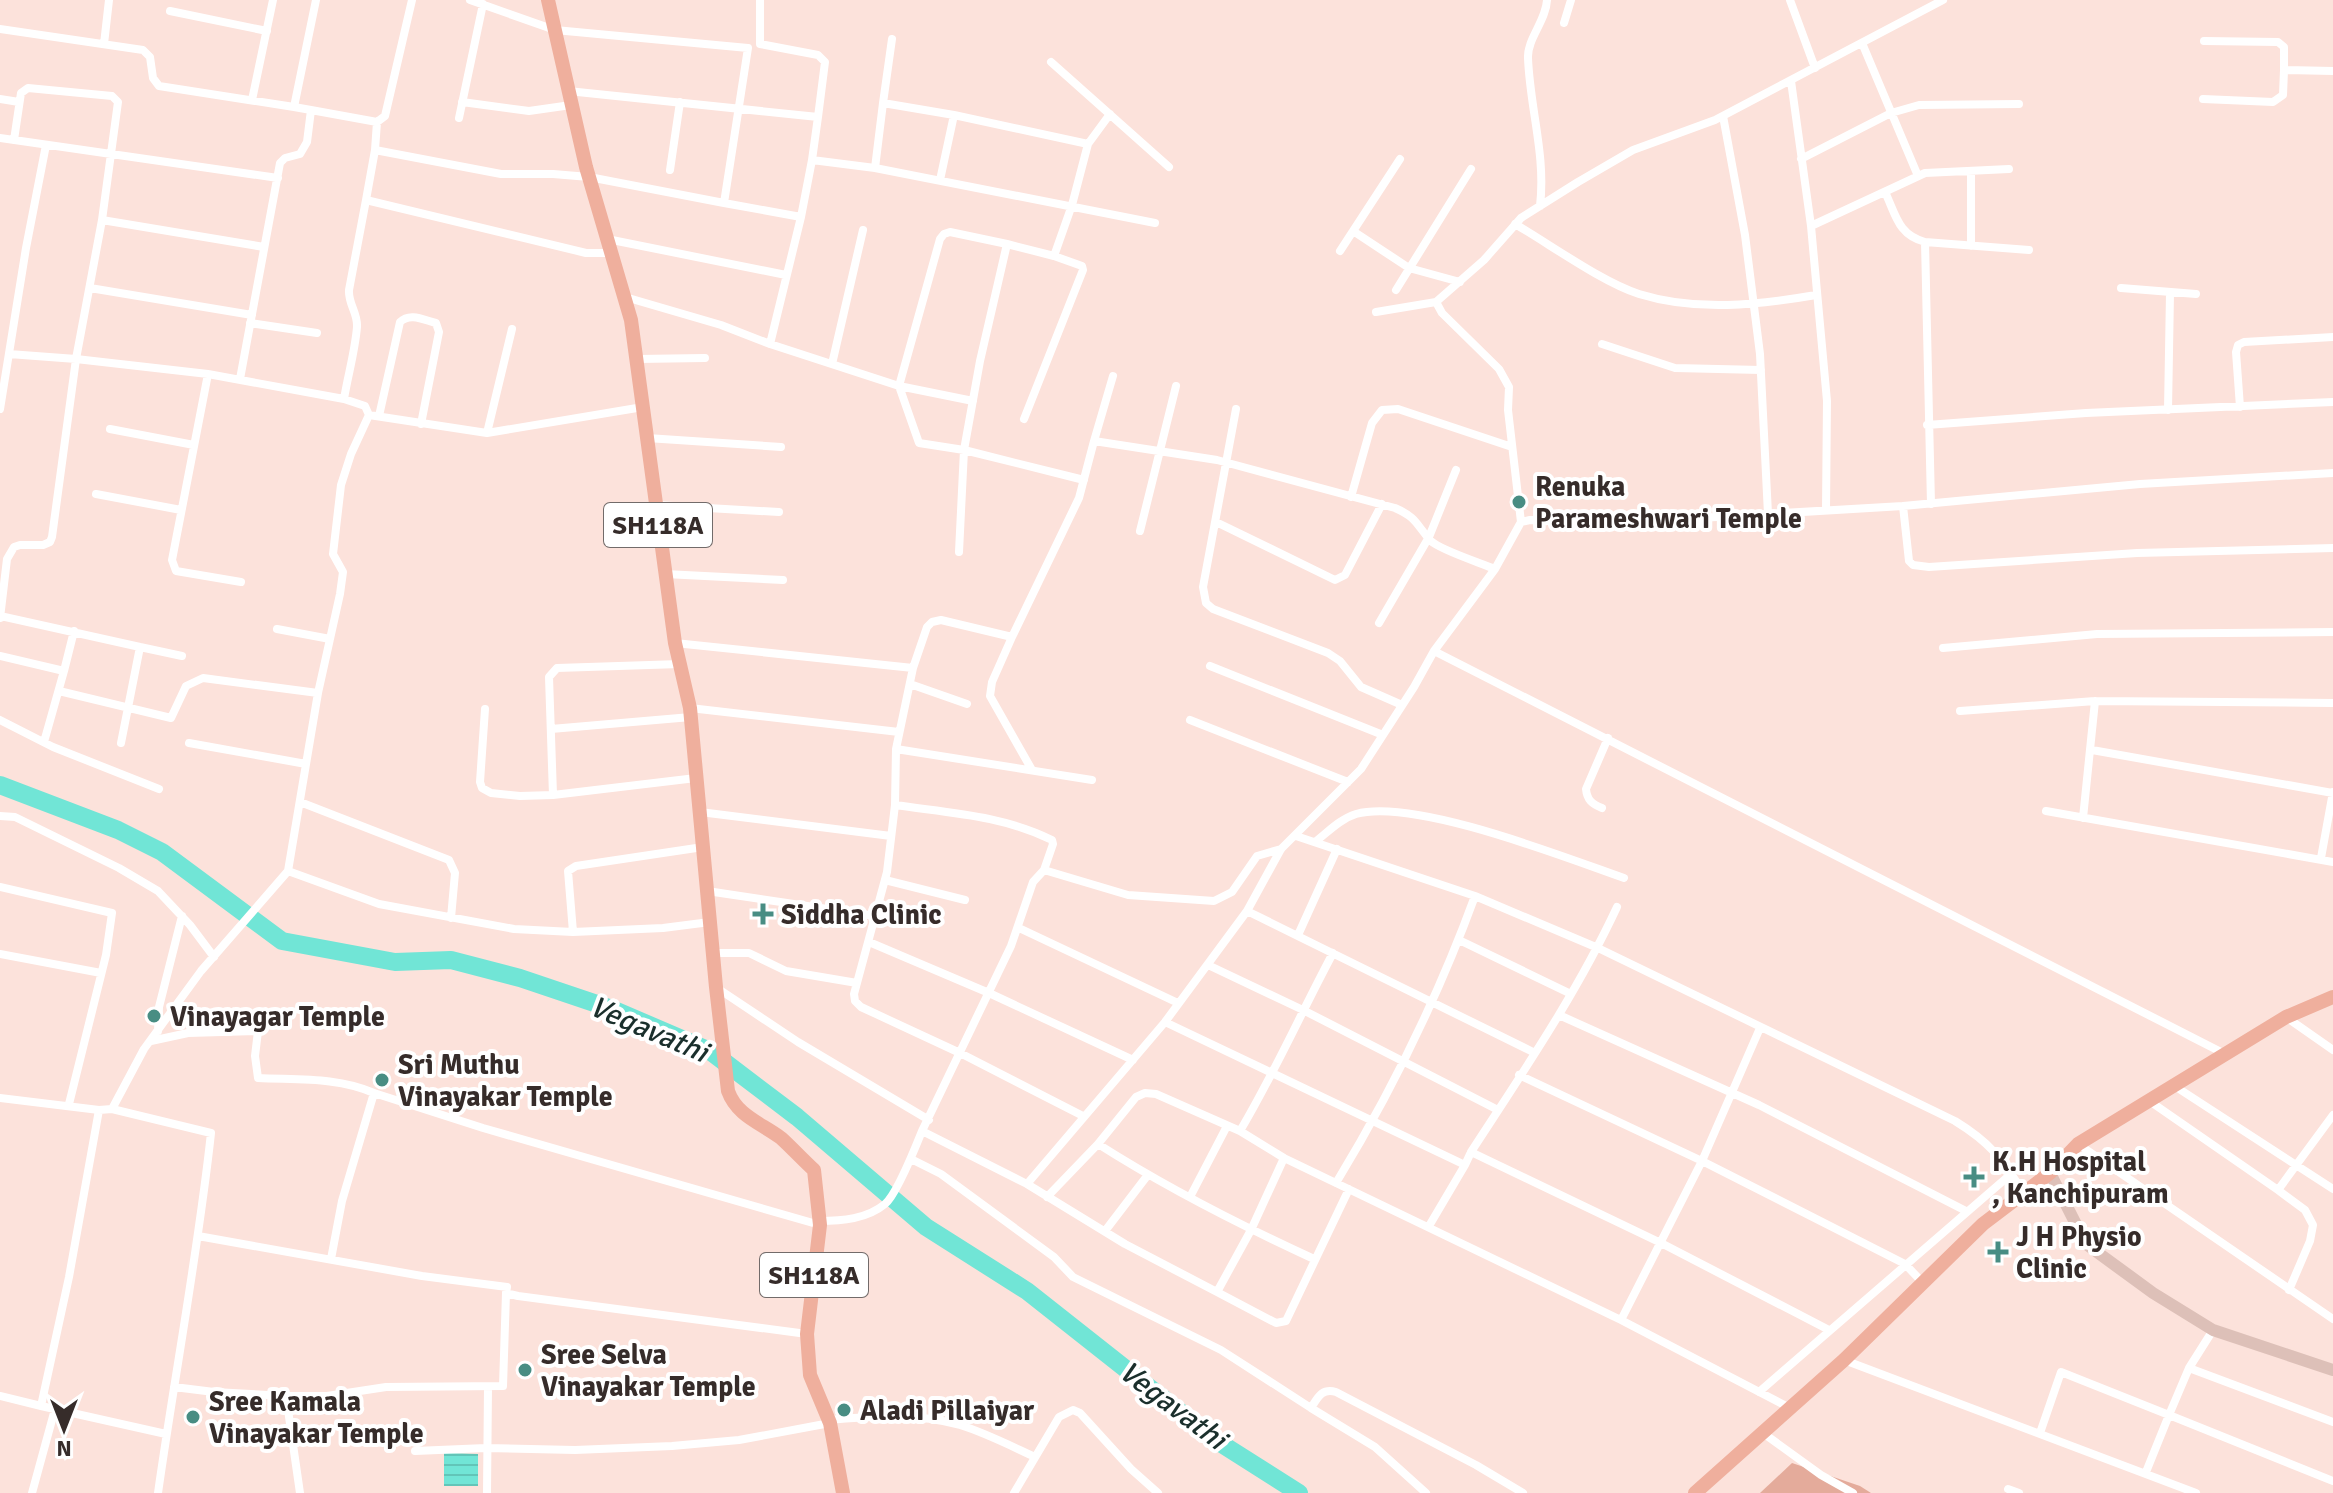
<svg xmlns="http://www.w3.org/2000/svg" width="2333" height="1493" font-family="Signika,sans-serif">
  <defs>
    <pattern id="water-rules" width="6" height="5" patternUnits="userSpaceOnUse" patternTransform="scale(2)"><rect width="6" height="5" fill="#71e5d6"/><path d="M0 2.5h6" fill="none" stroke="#62c5b8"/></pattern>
  </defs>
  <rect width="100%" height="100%" fill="#fce2db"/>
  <path fill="#e4ab9b" d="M1792 1463 1860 1486 1871 1493H1760Z"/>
  <path fill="url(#water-rules)" d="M444 1453 478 1454V1486H444Z"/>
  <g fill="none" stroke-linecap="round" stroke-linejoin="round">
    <path stroke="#71e5d6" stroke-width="18" d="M0 785 118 830 162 852 282 941 395 962 451 960 520 978 612 1009 710 1051 797 1117 926 1227 1027 1291 1217 1441 1299 1493"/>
    <path stroke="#fff" stroke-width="8" d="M470 0 555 30 748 48 724 203 801 217
      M760 0V44L818 55 825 62 818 117
      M1790 0 1815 68
      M170 11 267 31
      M1564 23 1571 0
      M0 29 143 50 150 57 153 78 159 86 294 107 316 0
      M2204 41 2278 42 2284 47V70
      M1862 43 1918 176
      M104 44 109 0
      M1051 62 1169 167
      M1791 81 1811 226
      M568 91 818 117 812 160 875 168 883 103 954 115 1088 144 1072 205 1054 256 1007 244 980 361 964 450 959 552
      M0 99 19 102
      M2203 99 2273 102 2283 95 2284 70 2333 71
      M252 100 273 0
      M462 102 529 111 571 105
      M883 103 892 39
      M311 110 377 122 385 116 412 0
      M1723 116 1745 235 1760 354 1768 514
      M459 118 483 4
      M377 122 375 150 501 174H553L589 177 724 203
      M0 138 278 178
      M14 140 21 93 28 88 112 96 118 102 102 220 76 359 208 374 344 399 365 406 369 415 351 454 341 485 333 554 343 572 340 594 318 693 288 871 201 971 144 1049 112 1109
      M1088 144 1110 114
      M375 150 366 200 586 253H612
      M1801 159 1891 113 1919 105 2019 104
      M875 168 1155 223
      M670 170 680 102
      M940 180 954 115
      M1885 192C1896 215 1898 235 1925 242L1931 504
      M1540 206C1546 155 1530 109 1528 58 1527 39 1546 21 1547 0
      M102 220 264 247
      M1515 224C1551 245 1602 282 1639 294 1697 312 1758 305 1816 295
      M1353 231 1409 268 1460 282
      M607 239 786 275
      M1925 242 2029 250
      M1971 246V171
      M1340 251 1400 159
      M90 288 252 315
      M2121 288 2196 294
      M1396 290 1471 169
      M625 297 721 325 770 344 899 386 919 443 964 450 1084 480
      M1376 312 1436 302
      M250 323 317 333
      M770 344 801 217 812 160
      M1602 344 1675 368 1761 370
      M637 359 705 358
      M832 364 863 230
      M208 374 172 560 176 571 241 582
      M240 379 280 163 285 158 300 154 307 142 311 110 294 107
      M344 399C348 375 355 351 357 327 358 313 348 304 349 290L366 200
      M973 401 899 386 940 239 944 234 950 232 1007 244
      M2240 407 2236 352 2238 345 2244 342 2333 337
      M0 409 26 248 46 145
      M1236 409 1203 587 1206 603 1213 609 1328 653 1340 661 1361 687 1402 705
      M2168 410 2170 293
      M369 415 487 433 643 407
      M379 416 400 322C410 312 424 320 436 323L439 332 421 424
      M1024 419 1083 270 1082 266 1054 256
      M1927 425 2086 413 2333 402
      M110 429 194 445
      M487 433 512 329
      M647 438 781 447
      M1094 441 1113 376
      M96 494 181 510
      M1351 497 1372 423 1382 410 1398 409 1512 447
      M656 505 779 512
      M1903 506 1909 561 1913 565 1929 567 2137 553 2333 548
      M1826 510 1827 401 1811 226 1925 173 2009 169
      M1216 522 1335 580 1345 575 1382 504
      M1521 522 1508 410 1509 387 1499 369 1442 313 1436 302 1484 260 1521 218 1578 182 1633 150 1715 120 1943 0
      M1140 531 1176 386
      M1495 569 1521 522 1530 520 1632 522 1903 506 2140 484 2333 473
      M665 574 783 580
      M0 616 140 647 121 743
      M0 618 7 559 14 547 20 545H43L50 542 52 537 76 359 9 354
      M1379 623 1429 537 1456 470
      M277 629 330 639
      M1012 637 992 682 990 696 1032 770
      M675 643 913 668 896 749 895 805 887 872 854 994 855 1001 861 1007 960 1053 1083 1116
      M140 647 182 656
      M1943 648 2097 634 2333 632
      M1434 651 2225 1054
      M0 656 64 671 74 631
      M1210 666 1383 735
      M913 668 927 627 932 622 941 620 1012 637 1079 498 1094 441 1217 460 1395 508C1418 518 1416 525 1431 541 1440 550 1481 563 1495 569L1434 651 1414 687 1361 769 1281 849 1247 911 1165 1022 1027 1184 1125 1244 1217 1292 1251 1230 1284 1158
      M910 684 967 704
      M59 691 171 718 186 686 203 678 318 693
      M690 708 899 732
      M485 709 480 782 482 788 491 793 520 796 553 795 696 778
      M1960 711 2095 701 2333 703
      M0 720 53 747 159 789
      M1190 720 1348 782
      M551 729 691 717
      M44 742 64 671
      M189 743 306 764
      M896 749 1092 780
      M2092 750 2333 793
      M553 795 549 677 557 668 680 664
      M300 802 449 860 455 873 451 918
      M895 805C950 813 1001 815 1052 840L1053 844 1044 870
      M1602 808C1592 804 1587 800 1586 789L1608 738
      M2046 811 2333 862
      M700 812 891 836
      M0 816 15 817 119 868 158 891 190 925 214 957
      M2083 818 2095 701
      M1296 836 1475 896
      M1315 842C1328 832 1340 819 1356 814 1414 798 1564 857 1624 878
      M2321 858 2333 792
      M288 871 379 904 514 929 573 932 663 928 710 922
      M885 880 965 900
      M0 887 112 913 106 955 69 1104
      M707 891 875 916
      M1247 911 1535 1053
      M1019 928 1178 1003
      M573 932 568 871 576 866 703 847
      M1298 935 1337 849
      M1459 940 1571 994
      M869 942 989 993 1133 1060
      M713 953H749L786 971 857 983
      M0 954 101 973
      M1208 965 1303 1010 1498 1110
      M717 988 798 1042 929 1120
      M1559 1015 1759 1105 1966 1211
      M2286 1017 2333 1050
      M1165 1022 1465 1165 1471 1152 1661 1243 1829 1330
      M158 1031 159 1007 182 916
      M151 1041 188 1033 258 1031 255 1056 258 1078C298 1080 338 1077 374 1093
      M1519 1075 1702 1161 1905 1264 1924 1284
      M2173 1085 2333 1189
      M0 1098 99 1110 112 1109 211 1133C198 1253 175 1373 158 1493
      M2148 1100 2278 1190
      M99 1110 69 1277 41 1406 166 1434
      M922 1131 1027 1184
      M1240 1131C1274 1074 1301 1013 1333 953
      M1098 1144C1167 1188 1240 1225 1314 1259
      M2078 1144 2333 1319
      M1471 1152C1523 1072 1577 993 1617 907
      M911 1159 941 1174 1054 1257 1073 1277 1221 1350 1311 1408C1318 1397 1322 1388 1336 1392L1476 1465 1523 1493
      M1336 1183C1392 1091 1438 997 1475 896L1598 948 1955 1121C1991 1143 2001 1158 2024 1193
      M1047 1197 1098 1144 1136 1097 1145 1093 1156 1094 1240 1131 1284 1158 1621 1320 1790 1408
      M1190 1197 1227 1126
      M819 1221C842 1221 867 1219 885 1204 896 1195 916 1146 922 1131L1011 946 1033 882 1044 870 1128 895 1214 901 1232 892 1257 856 1281 849
      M1429 1226 1465 1165
      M1105 1231 1147 1176
      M198 1236 422 1276 507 1287 506 1293 518 1296 807 1334
      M331 1259 342 1201 374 1093 483 1128 820 1225
      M2289 1290 2310 1241 2313 1225 2305 1210 2278 1190 2333 1115
      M1217 1292 1276 1323 1286 1321 1349 1189
      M1621 1320 1702 1161 1760 1028
      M1844 1360 2196 1493
      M2189 1368 2333 1422
      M174 1387 214 1392 286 1396H327L386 1387 503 1386 506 1293
      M1759 1392 2011 1174
      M0 1396 41 1406
      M286 1396 300 1493
      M1311 1408 1375 1447 1426 1493
      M828 1420C870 1416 918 1413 960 1425 986 1433 1011 1446 1035 1457
      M1763 1433 1821 1475 1853 1493
      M2040 1433 2061 1372 2169 1415 2189 1368 2213 1330
      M415 1451 486 1448 575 1450 672 1446 739 1440 830 1423
      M2146 1472 2169 1415 2333 1481
      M2008 1489 2019 1493
      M32 1493 55 1409
      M487 1493 488 1387
      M1014 1493 1059 1417 1073 1410 1080 1413 1131 1469 1158 1493"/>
    <path stroke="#ddc0b8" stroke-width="12" d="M2050 1173 2086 1244 2153 1293 2213 1330 2333 1370"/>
    <path stroke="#efaf9d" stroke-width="14" d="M548 0 586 167 631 320 675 643 690 708 716 987 728 1091C737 1116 761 1123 781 1138 792 1148 803 1160 814 1170L820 1225 807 1334 810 1375 830 1423 843 1493
      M1695 1493 1844 1360 1983 1224 2050 1173 2078 1144 2286 1017 2333 997"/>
  </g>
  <g fill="#488d83" stroke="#fff" stroke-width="3">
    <circle cx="1519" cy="502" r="8"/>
    <path d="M759 902h8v8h8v8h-8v8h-8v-8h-8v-8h8z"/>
    <circle cx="154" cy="1016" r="8"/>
    <circle cx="382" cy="1080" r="8"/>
    <path d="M1970 1165h8v8h8v8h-8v8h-8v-8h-8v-8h8z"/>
    <path d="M1994 1240h8v8h8v8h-8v8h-8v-8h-8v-8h8z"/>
    <circle cx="525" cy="1370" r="8"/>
    <circle cx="844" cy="1410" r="8"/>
    <circle cx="193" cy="1417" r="8"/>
  </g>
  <g text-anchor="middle" stroke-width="8" stroke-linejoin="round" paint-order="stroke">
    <g fill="#fff" stroke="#726b6a" stroke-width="2">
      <rect x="604" y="503" width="108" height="44" rx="6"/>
      <rect x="760" y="1253" width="108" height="44" rx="6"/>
    </g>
    <g font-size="26" font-weight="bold" fill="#362c2a">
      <text x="658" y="534">SH118A</text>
      <text x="814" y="1284">SH118A</text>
    </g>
    <g font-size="28" font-weight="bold" fill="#362c2a" stroke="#fff" text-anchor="start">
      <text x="1535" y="496">Renuka<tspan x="1535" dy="32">Parameshwari Temple</tspan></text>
      <text x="781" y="924">Siddha Clinic</text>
      <text x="170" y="1026">Vinayagar Temple</text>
      <text x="398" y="1074">Sri Muthu<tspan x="398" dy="32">Vinayakar Temple</tspan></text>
      <text x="1992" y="1171">K.H Hospital<tspan x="1992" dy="32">, Kanchipuram</tspan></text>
      <text x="2016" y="1246">J H Physio<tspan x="2016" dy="32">Clinic</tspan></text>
      <text x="541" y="1364">Sree Selva<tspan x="541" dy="32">Vinayakar Temple</tspan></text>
      <text x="209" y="1411">Sree Kamala<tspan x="209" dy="32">Vinayakar Temple</tspan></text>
      <text x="860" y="1420">Aladi Pillaiyar</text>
    </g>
    <g font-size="30" font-style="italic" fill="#1a2f2c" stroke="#fff">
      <text transform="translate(649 1029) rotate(23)" y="10">Vegavathi</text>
      <text transform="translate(1173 1405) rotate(37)" y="10">Vegavathi</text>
    </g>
  </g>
  <g transform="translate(64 1429) rotate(180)" stroke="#ffffff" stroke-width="6" paint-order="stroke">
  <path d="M0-6L14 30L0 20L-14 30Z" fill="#362c2a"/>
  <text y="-12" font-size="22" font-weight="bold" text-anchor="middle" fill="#362c2a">N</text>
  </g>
</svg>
